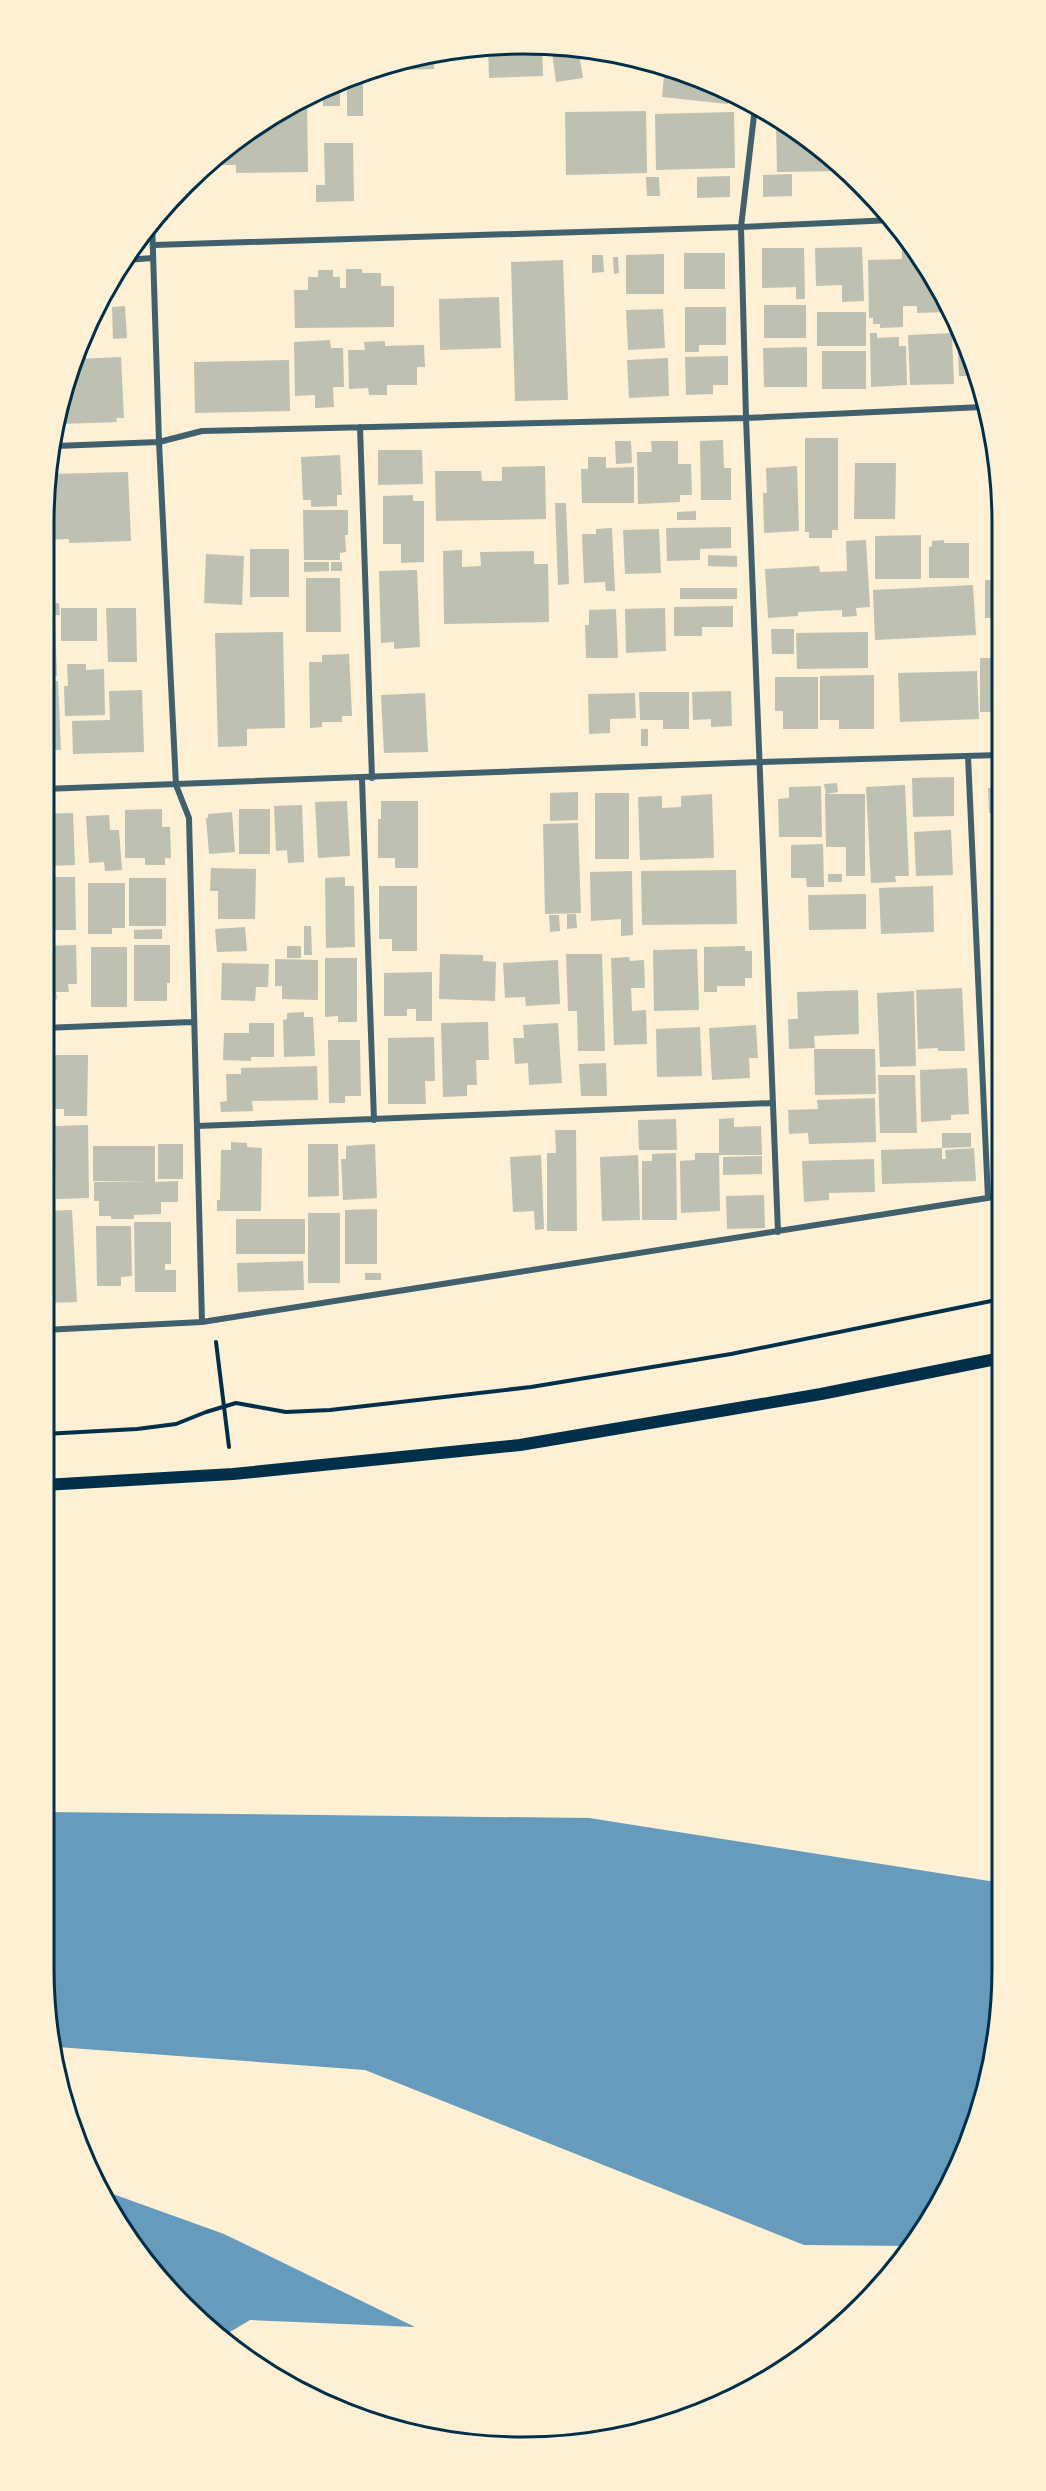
<svg xmlns="http://www.w3.org/2000/svg" width="1046" height="2491" font-family="'PT Sans',sans-serif">
  <rect width="100%" height="100%" fill="#fdf0d5"/>
  <path fill="#669bbc" d="M44 1812 589 1818 1002 1883V1968L977 2122 911 2246 804 2245 365 2070 57 2047 44 1968Z
    M99 2189 224 2234 415 2327 250 2320 225 2335 162 2284 108 2207Z"/>
  <path fill="#bec0b2" d="M488 45 542 46 543 76 489 78Z
    M551 46 578 47 583 78 556 82Z
    M434 54V69L396 70V61Z
    M665 66 677 69 729 94 728 104 662 97Z
    M363 84V116H347V85Z
    M327 87H340V106H323V88Z
    M321 89V97H305L311 93Z
    M302 98H307L308 172 236 173V165H207L231 143Z
    M646 111 647 173 566 175 565 112Z
    M734 112 735 168 656 170 655 114Z
    M776 121 790 125 843 171 777 172Z
    M324 143H353L354 201 316 202V185H325Z
    M792 174V196L763 197V175Z
    M730 176V197L697 198V177Z
    M646 177H659L660 196H647Z
    M862 247 864 301 842 302V285L816 286 815 248Z
    M762 248H804L805 299H796V287L762 288Z
    M902 249H912L949 304V312L917 313V306H903V327L880 328V324H873V318H869L868 260 902 259Z
    M684 253H725V289H684Z
    M664 254V294H626V255Z
    M592 255H603L604 272 592 273Z
    M613 257H618L619 273 614 274Z
    M563 260 568 400 515 401 511 262Z
    M346 269H362V273H381V286H394V327L295 328 294 290H308V277H318V270H333V277H340V288H346Z
    M499 297 501 348 440 350 439 299Z
    M764 305H806V338H764Z
    M125 306 127 338 113 339 112 307Z
    M685 307H726V345H699V352H685Z
    M663 309 665 348 628 350 626 310Z
    M817 312H866V346H817Z
    M957 327H958L973 376H959Z
    M870 333H877V338L899 337V346H906L907 385 871 387Z
    M952 333 954 384 910 385 908 335Z
    M330 340 331 348H343L344 387H333L334 407 315 408V395L295 396 294 342Z
    M385 341V346L424 345 425 367H417V385H387V395H369L368 388 349 389 348 350H365L364 342Z
    M807 347V387H764L763 348Z
    M822 351H866V389H822Z
    M728 356V385H713V394L686 395 685 357Z
    M121 357 124 418H116L117 422 60 424 69 369 74 359Z
    M668 358 669 396 629 398 627 360Z
    M289 360 290 411 195 413 194 362Z
    M805 438H838V530H832V538H809V532H805Z
    M723 440 724 468H731V500H701L700 441Z
    M615 441H631L632 463 616 464Z
    M651 441H678V464H691L692 495H680V502L638 504 637 452H652Z
    M378 450H422L423 484 378 485Z
    M340 455 342 495H337V506L311 507V500H303L301 457Z
    M588 457H606V468L634 467V503H582L581 469H588Z
    M855 463H896L895 519H854Z
    M545 466 546 519 436 521 435 471H481L482 481H502V467Z
    M797 466 799 531 764 533 763 493H767L766 468Z
    M128 472 131 541 69 543V539L44 540V523L52 474Z
    M413 495V501H424V562L401 563V544H383V496Z
    M555 503H566L569 584 558 585Z
    M303 510H348V535H345L346 552 340 553V560H304Z
    M696 511V520H677V512Z
    M731 527V548L700 549V560L667 561 666 528Z
    M612 528 615 591H606L605 582 584 583 582 534H596V529Z
    M659 529 661 573 625 574 623 530Z
    M921 535V579H875V536Z
    M866 540 870 607 856 608 857 616 842 617V610L798 612V616L768 618 765 569 819 566 820 572 847 571 846 541Z
    M944 540V543H969V578H929V547L932 546V541Z
    M250 549H289V597H250Z
    M462 550V567L481 566 480 552 534 551V564H548L549 622 444 624 443 551Z
    M206 554 244 556 242 605 204 603Z
    M708 555 737 556V567L708 566Z
    M304 562H329V571L304 572Z
    M331 562H342V571H331Z
    M417 570 420 647 394 649V642L381 643 379 571Z
    M306 578H340L341 632H306Z
    M985 580H999V618H985Z
    M973 585 976 635 875 640 873 590Z
    M680 588H737V599H680Z
    M59 603 60 615H44V604Z
    M733 606V627H702V636H674V607Z
    M61 608H97V641H61Z
    M106 608H136L137 662H108Z
    M665 608 666 651 626 653 625 609Z
    M616 609 618 658H586L585 625H589V610Z
    M44 620H55L57 676 44 677Z
    M771 629H794V654H772Z
    M283 632 285 728 247 729V746L218 747 215 633Z
    M868 632V668L797 669 796 633Z
    M349 654 352 716H342V722H322V727L310 728 309 662H322V655Z
    M980 658H999V712H980Z
    M67 664H86V670L104 669 105 715 65 716 64 686H68Z
    M977 671 979 719 900 722 898 673Z
    M874 675V729H839V720H820V676Z
    M775 677H818V729H783V711H775Z
    M58 681 61 750H44V682Z
    M142 690 144 752 73 754 72 721 110 720 109 691Z
    M731 691 732 726 711 727V719L693 720 692 692Z
    M639 692H689V729H663V720H640Z
    M425 693 428 752 384 753 381 695Z
    M635 693 636 718 610 719V733L589 734 588 694Z
    M641 729H648V746H641Z
    M995 776H999V813H989L988 788H996Z
    M954 777V816L913 817 912 778Z
    M837 783 838 792 826 794 824 784Z
    M905 785 909 876H895L896 882 871 883 866 787Z
    M821 786 822 837H779L778 799 789 798V787Z
    M578 792V820L550 821V793Z
    M595 793H629V859H595Z
    M712 794 714 858 640 860 638 797 662 796V808L681 807V796Z
    M825 794H865V876H846V847H826Z
    M347 801 350 856 318 858 315 802Z
    M381 801H418V868H395V858H378V819H381Z
    M302 805 304 862 288 863 287 850 276 851 274 806Z
    M162 809V827H170L171 858H165V865H145V858H125V810Z
    M239 809H270V854H239Z
    M232 812 235 852 209 854 206 818H208V814Z
    M73 813 75 865 44 866V814Z
    M109 815 110 830H119L122 870 105 871 104 862 89 863 86 816Z
    M578 823 581 913 545 914 543 824Z
    M951 830 953 875 916 876 914 832Z
    M823 844 824 887H807L806 878H791V845Z
    M997 844H999V867H997Z
    M211 868 256 869 255 919H218V891H210Z
    M736 870 737 924 642 925 641 871Z
    M632 871 633 935 621 936V919L591 921 590 872Z
    M828 874H842V882H828Z
    M44 877H75L76 930H44Z
    M345 877V886H354L355 947 326 948 325 878Z
    M129 878H166V926H129Z
    M88 883H125V928H112V934H88Z
    M379 886H417V951H392V939H379Z
    M933 886 934 932 881 934 879 888Z
    M866 894V929L809 930 808 895Z
    M567 914H576L577 928 567 929Z
    M549 915H559L560 931 550 932Z
    M995 916H1000V949H996Z
    M304 926H311L312 955H304Z
    M245 927 247 951 217 952 215 929Z
    M162 929V939H134V930Z
    M76 945 77 984H68L69 992H56L57 999H44V946Z
    M134 945H170V983H167V1001H134Z
    M287 946H301V958H287Z
    M745 946V951H752V978H745V986H717V992H704V947Z
    M91 947H127V1007H91Z
    M697 949 699 1010 654 1011 653 950Z
    M440 954 483 955V961L496 962 495 1001 439 999Z
    M566 954H602L605 1051H578L577 1011H568Z
    M629 957 630 961 644 960 645 988H631L632 1011 646 1010 647 1044 614 1045 611 958Z
    M325 958H357V1022H338V1016L325 1017Z
    M275 959 318 960V1000L282 999V986H275Z
    M558 960 560 1004 526 1006 525 997 505 998 503 963Z
    M222 963 269 964 268 987H256L255 1001 221 1000Z
    M432 972V1021H416V1009H407V1016H384V973Z
    M962 988 965 1051H938V1048L918 1049 916 990Z
    M858 990 859 1034 814 1036 815 1048 789 1049 788 1019H798L797 992Z
    M914 991 916 1066 880 1067 877 993Z
    M304 1012V1017H313L315 1056 284 1057 283 1020 287 1019V1013Z
    M488 1022 489 1060H476L477 1085H467V1096L443 1097 441 1023Z
    M249 1023H274V1057H251V1061L223 1060 224 1033H249Z
    M558 1023 562 1083 529 1085 528 1063 515 1064 513 1038H524L523 1025Z
    M756 1025 758 1058H749L750 1078 712 1080 709 1028Z
    M700 1027 702 1076 657 1077 656 1029Z
    M434 1037 435 1081H425L426 1104H388V1038Z
    M328 1040H360L361 1096H345V1103H329Z
    M814 1049H875L876 1094 815 1095Z
    M44 1055H88L87 1116H64V1109H44Z
    M606 1063 607 1096H581L579 1064Z
    M317 1066 318 1100 252 1101 253 1111 221 1112 220 1102 227 1101 226 1074H241V1068Z
    M967 1068 969 1114 951 1115V1120L921 1122 920 1070Z
    M878 1075H915L917 1133H880Z
    M875 1098 876 1142 809 1144 808 1133 789 1134 788 1110 818 1109 817 1100Z
    M734 1118V1127L761 1126 762 1155H719L720 1211 681 1213 680 1161 695 1160V1153H719V1119Z
    M676 1119 677 1150H639L638 1120Z
    M88 1125 89 1198 56 1199 55 1126Z
    M555 1130H576L577 1231H547V1153H556Z
    M942 1133H971V1147L942 1148Z
    M231 1142 247 1143V1147L262 1148 261 1211H217V1200H220L221 1150H231Z
    M158 1144H183V1179H158Z
    M308 1144H338L339 1196 308 1197Z
    M375 1144 377 1198 343 1200 341 1159H346V1146Z
    M93 1146H155V1182L178 1181V1202H161V1214L134 1215V1219H111V1216H99V1201H94V1182L152 1181H93Z
    M942 1148V1159H946L945 1150 974 1148 976 1181 882 1184 881 1150Z
    M676 1153 677 1220H642V1161H652V1154Z
    M541 1155 544 1229 535 1230 534 1211 513 1212 510 1157Z
    M638 1155 640 1220 602 1221 600 1157Z
    M762 1156V1174L723 1175V1157Z
    M874 1159 875 1192 829 1193V1200L804 1202 802 1161Z
    M764 1195 765 1228 727 1229 726 1196Z
    M377 1209V1264H345V1210Z
    M72 1210 77 1302 44 1303V1211Z
    M308 1213H340V1283H308Z
    M236 1219H305V1254H236Z
    M134 1222H171V1264H165V1270H176V1292H135Z
    M96 1226H131L132 1276 121 1277V1286H97Z
    M303 1261 304 1290 238 1292 237 1263Z
    M365 1273H381V1280H365Z"/>
  <g fill="none" stroke-linecap="round" stroke-linejoin="round">
    <path stroke="#003049" stroke-width="4" d="M216 1342 229 1447
      M44 1434 137 1429 176 1424 206 1412 236 1403 286 1412 330 1410 531 1387 731 1354 1001 1299"/>
    <path stroke="#3f606c" stroke-width="6" d="M755 107 741 227 746 418 778 1232
      M152 221 159 442 176 785 189 818 202 1322
      M154 245 741 227 892 220
      M125 260 153 258
      M360 427 372 778
      M56 446 159 442 202 431 746 418 982 407
      M968 756 988 1198
      M362 779 374 1120
      M44 789 760 762 999 755
      M44 1028 192 1022
      M197 1126 773 1103
      M44 1330 202 1322 1000 1196"/>
    <path stroke="#003049" stroke-width="12" d="M44 1485 233 1474 520 1445 821 1394 1001 1358"/>
  </g>
  <path d="M0 0H1046V2491H0ZM523 54H523A469 469 0 0 1 992 523V1968A469 469 0 0 1 523 2437H523A469 469 0 0 1 54 1968V523A469 469 0 0 1 523 54Z" fill="#fdf0d5" fill-rule="evenodd"/>
  <path fill="none" stroke="#003049" stroke-width="3" d="M523 54H523A469 469 0 0 1 992 523V1968A469 469 0 0 1 523 2437H523A469 469 0 0 1 54 1968V523A469 469 0 0 1 523 54Z"/>
</svg>
